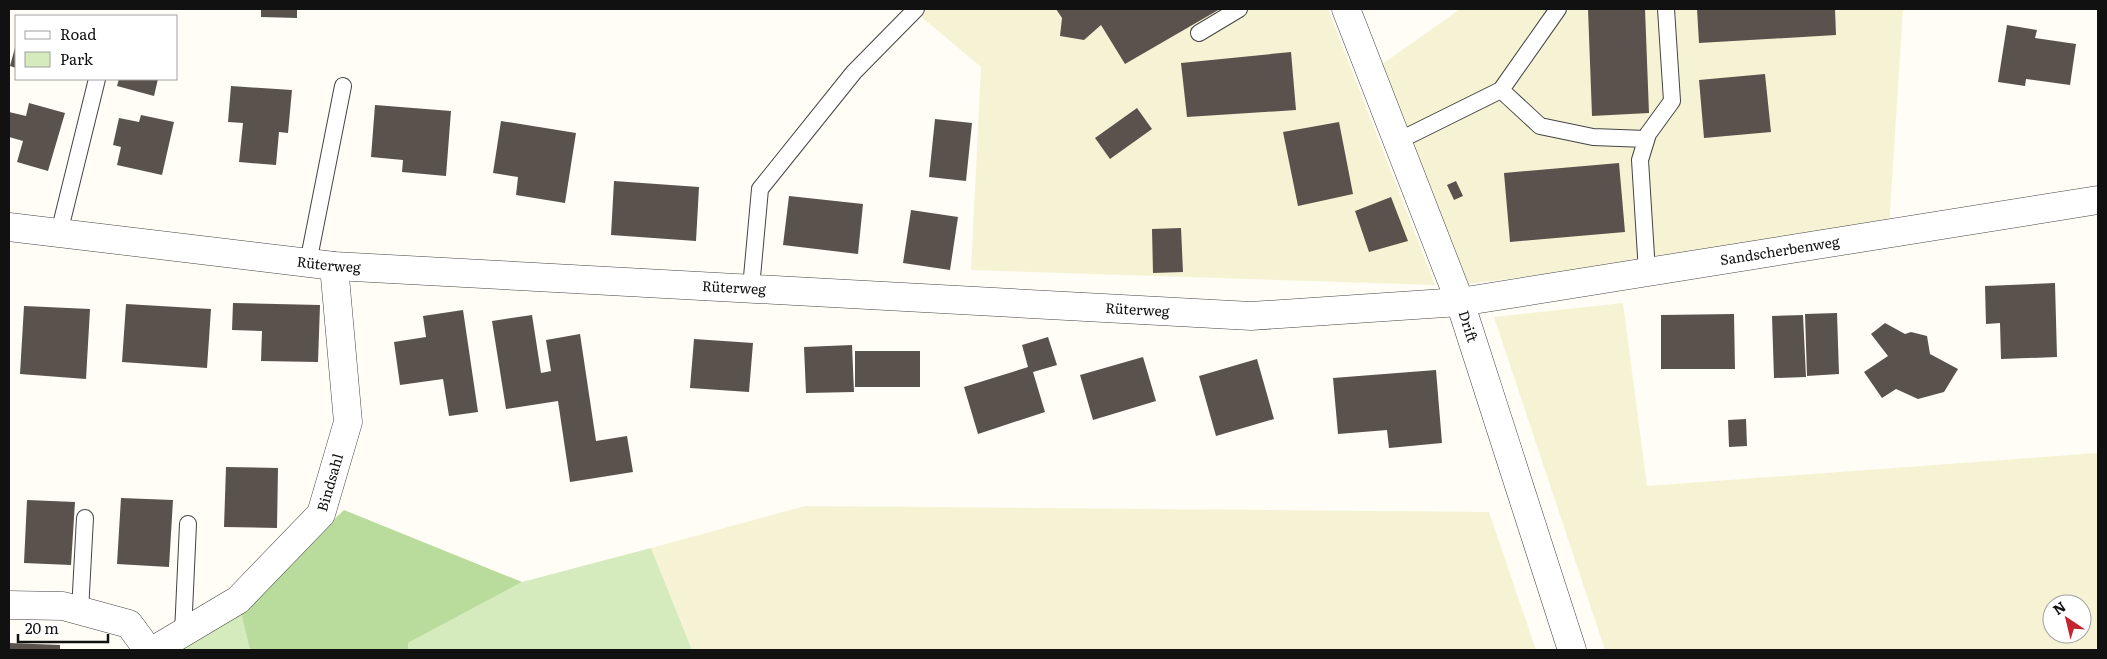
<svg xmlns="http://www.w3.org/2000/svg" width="2107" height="659" font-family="Literata,serif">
  <rect width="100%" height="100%" fill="#fffdf5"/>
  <path fill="#f6f3d4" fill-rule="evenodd" d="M912 9H1328L1435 285 971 270 981 67Z
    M1460 9H1903L1889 228 1454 286 1371 72Z
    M1623 303 1647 486 2098 453V650H1605L1494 317ZM2052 604H2082V634H2052Z
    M805 506 1489 512 1536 650H692L651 548Z"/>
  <path fill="#d5ebbd" d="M651 548 692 650H408V643L522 582Z
    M240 609 250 650H178Z"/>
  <path fill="#b9dc9c" d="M344 510 522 582 408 643V650H250L240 609Z"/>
  <path fill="#5a524d" d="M261 9H297V18L261 17Z
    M1056 9H1220L1125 64 1101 25 1084 40 1060 36 1062 18Z
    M1588 9H1645L1649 113 1592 116Z
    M1697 9H1835L1836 35 1699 43Z
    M2007 25 2037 30 2035 38 2076 44 2070 85 2026 79 2025 86 1998 82Z
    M16 44V68L10 66Z
    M1291 52 1296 110 1187 117 1181 63Z
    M1765 74 1771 132 1704 138 1699 80Z
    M119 79H158L154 96 117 86Z
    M231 86 292 90 288 133 279 132 276 165 239 162 243 123 228 122Z
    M29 103 65 113 48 171 17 162 23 141 9 137V112L26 116Z
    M375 105 451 111 446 176 402 172 403 160 371 157Z
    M1137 108 1152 129 1110 159 1095 138Z
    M141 115 174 122 162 175 117 165 121 147 113 145 119 118 139 122Z
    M935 119 972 123 966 181 929 177Z
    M501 121 576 133 565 203 516 195 518 177 493 173Z
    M1339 122 1353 194 1298 206 1283 132Z
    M1619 163 1625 232 1510 242 1504 173Z
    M614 181 699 187 696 241 611 235Z
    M1456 181 1463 196 1454 200 1447 185Z
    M789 196 863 204 858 254 783 245Z
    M1391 197 1408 241 1369 252 1355 211Z
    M911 210 958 217 950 270 903 263Z
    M1181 228 1183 272 1153 273 1152 229Z
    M2055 283 2057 357 2001 359 2000 323 1986 324 1985 286Z
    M233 303 320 305 318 362 261 361 262 331 232 330Z
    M126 304 211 309 207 368 122 362Z
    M24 306 90 309 86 379 20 374Z
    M463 310 478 412 449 416 443 379 400 385 394 342 426 337 423 316Z
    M1837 313 1839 374 1807 376 1805 314Z
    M1734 314 1735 369H1661V315Z
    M532 315 541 373 551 371 546 340 580 334 596 441 627 436 633 472 570 482 558 401 506 409 492 321Z
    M1803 315 1806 377 1774 378 1772 316Z
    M1885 323 1905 334 1911 332 1927 336 1930 354 1958 369 1944 392 1918 399 1896 389 1882 398 1864 372 1888 356 1871 334Z
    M1048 337 1057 365 1033 372 1045 412 978 434 964 387 1028 367 1022 345Z
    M694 339 753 343 749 392 690 388Z
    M852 345 854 392 806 393 804 347Z
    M855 351H920V387H855Z
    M1143 357 1156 401 1093 420 1080 375Z
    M1257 359 1274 419 1216 436 1199 376Z
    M1436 370 1442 443 1389 448 1387 430 1338 434 1333 378Z
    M1746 419 1747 446 1729 447 1728 420Z
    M226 467 278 468 277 528 224 527Z
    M121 498 173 500 169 567 117 564Z
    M27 500 75 502 71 565 24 563Z
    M9 643 60 645V650H9Z"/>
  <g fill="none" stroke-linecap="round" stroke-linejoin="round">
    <defs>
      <path id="lane" d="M1199 33 1239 9
        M1501 90 1540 126 1593 137 1646 139
        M1398 141 1501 90 1558 9
        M59 233 97 79
        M308 263 343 86
        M1647 272 1640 160 1648 134 1672 101 1666 9
        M751 288 760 189 854 72 916 9
        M80 611 85 518
        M183 633 188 524"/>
      <g id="street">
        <path id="s1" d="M1346 9 1460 302 1572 650"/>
        <path id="s2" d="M9 227 334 266 1251 316 1460 302 2098 200"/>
        <path d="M9 605 63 606 129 624 148 650"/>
        <path id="s3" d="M154 650 238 600 321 514 348 422 334 266"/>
      </g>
    </defs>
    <use href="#lane" stroke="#444" stroke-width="18"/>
    <use href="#street" stroke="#444" stroke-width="29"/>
    <use href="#lane" stroke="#fff" stroke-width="16"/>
    <use href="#street" stroke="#fff" stroke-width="28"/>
  </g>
  <g text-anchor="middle" stroke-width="5" stroke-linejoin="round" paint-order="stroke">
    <g font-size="14" fill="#111" stroke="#fff">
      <text dy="5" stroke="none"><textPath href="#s2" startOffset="1779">Sandscherbenweg</textPath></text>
      <text dy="5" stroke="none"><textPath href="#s2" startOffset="322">Rüterweg</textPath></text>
      <text dy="5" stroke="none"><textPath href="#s2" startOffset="728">Rüterweg</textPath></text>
      <text dy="5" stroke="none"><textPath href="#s2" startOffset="1132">Rüterweg</textPath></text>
      <text dy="5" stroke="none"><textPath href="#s1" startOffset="340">Drift</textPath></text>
      <text dy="5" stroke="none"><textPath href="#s3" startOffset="250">Bindsahl</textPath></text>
    </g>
  </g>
  <rect width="2107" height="659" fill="none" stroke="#111111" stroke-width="20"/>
  <rect x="15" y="15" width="162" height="65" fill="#ffffff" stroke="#a0a0a0"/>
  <rect x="25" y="31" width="25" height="8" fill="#ffffff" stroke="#a0a0a0"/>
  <text x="60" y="40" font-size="15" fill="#111111">Road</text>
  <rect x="25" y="52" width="25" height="15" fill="#d5ebbd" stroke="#a0a0a0"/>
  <text x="60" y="65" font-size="15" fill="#111111">Park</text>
  <g transform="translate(2067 619) rotate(325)"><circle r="24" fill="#ffffff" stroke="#a0a0a0"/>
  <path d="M0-4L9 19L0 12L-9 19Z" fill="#c4262e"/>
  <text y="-8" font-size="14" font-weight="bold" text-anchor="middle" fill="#111111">N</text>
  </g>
  <path d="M18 634v8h90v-8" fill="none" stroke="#111111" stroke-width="2.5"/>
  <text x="25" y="634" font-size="15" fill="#111111" stroke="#ffffff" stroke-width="4" paint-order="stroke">20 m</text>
</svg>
